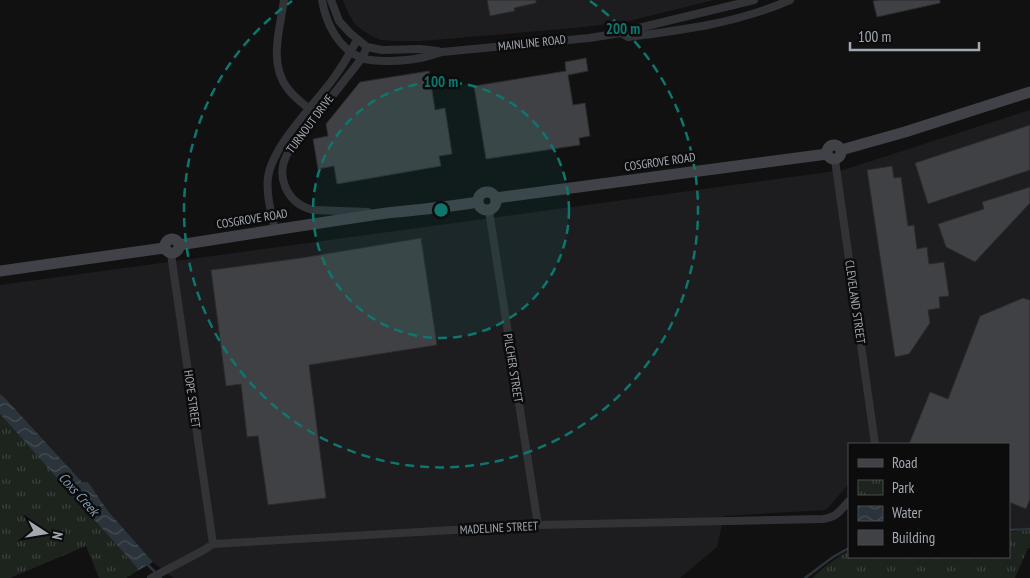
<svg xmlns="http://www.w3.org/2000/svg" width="1030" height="578" font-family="'PT Sans Narrow',sans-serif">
  <defs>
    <pattern id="park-tufts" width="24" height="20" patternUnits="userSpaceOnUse" patternTransform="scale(1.25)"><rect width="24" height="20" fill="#1d241e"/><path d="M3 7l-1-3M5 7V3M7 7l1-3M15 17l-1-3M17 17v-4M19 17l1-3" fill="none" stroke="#3b413c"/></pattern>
    <pattern id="water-waves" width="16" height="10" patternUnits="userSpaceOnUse" patternTransform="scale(1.25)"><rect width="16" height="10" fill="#2b343a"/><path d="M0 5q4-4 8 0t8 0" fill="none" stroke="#474f54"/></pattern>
  </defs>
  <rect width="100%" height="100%" fill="#111112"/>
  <path fill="#1d1d1f" d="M343 0H714L625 22 575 28 422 41H394L381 40 372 36 362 30 355 24 348 13Z
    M1030 110V528L1009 529V444H849V484L826 510 724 516 717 547 680 578H173L153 562 108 511 88 482H82L6 399 0 394V285L843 170Z"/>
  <path fill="url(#park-tufts)" d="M0 414 139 570 126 578H99L86 546 10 578H0Z
    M1030 530V548H1028L1015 578H812L827 565 849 550V557H1009V532Z"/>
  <path fill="url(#water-waves)" d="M0 394 6 399 82 482H88L108 511 153 562 139 570 0 414Z"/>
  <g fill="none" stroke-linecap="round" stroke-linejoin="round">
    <path stroke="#2b343a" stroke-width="2.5" d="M1009 530 1030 529
      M146 563 161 578
      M805 578 833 557 849 548"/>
  </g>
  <path fill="#404145" stroke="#2b2b2e" d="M487 0H536V3L514 8 515 11 490 16Z
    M880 0H940V3L877 17 873 1Z
    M586 58 588 71 568 75 573 105 585 103 590 136 579 138 580 145 486 159 474 86 566 71 565 62Z
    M429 71 435 110 445 108 452 154 439 156 441 166 337 184 334 166 318 169 313 139 328 136 326 124 360 82Z
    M1030 125V170L928 204 915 163Z
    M892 166 894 178 901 177 908 226 914 225 917 249 927 247 929 264 944 262 949 296 939 297 940 308 928 310 930 323 909 354 895 357 867 170Z
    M1030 187V203L975 262 946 247 938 224 984 209 982 202Z
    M421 238 437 345 309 365 326 498 268 505 258 436 247 437 241 384 226 386 211 270 301 258Z
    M1023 298 1030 300V499L1026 509 1009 502V444H909L930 392 948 399 980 316Z"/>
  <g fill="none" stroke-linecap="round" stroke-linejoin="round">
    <path stroke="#323337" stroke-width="8" d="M284 0C280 29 268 64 288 89 294 97 303 104 311 110
      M322 0C326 23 338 49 362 58 376 63 405 61 420 58 427 57 435 54 442 52L589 38 621 33 626 31 754 0
      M331 0 339 21 350 33 367 47 382 50 420 49 438 51
      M621 33 628 37C683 30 738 23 790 0
      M367 47 362 58 289 151C274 175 286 203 313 210L368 212
      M835 160 875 444
      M489 211 538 525
      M275 229C271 212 266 194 268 177 273 145 314 105 333 79 342 67 350 53 357 40
      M171 254 213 544
      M151 578 204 550 213 544 538 525 823 519C837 517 840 511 849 501"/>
    <path stroke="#404247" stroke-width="11" d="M827 152a7 7 0 1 1 14 0a7 7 0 1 1-14 0Z
      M841 150 905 132 1030 92
      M478 201a9 9 0 1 1 18 0a9 9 0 1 1-18 0Z
      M496 198 827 154
      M165 246a7 7 0 1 1 14 0a7 7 0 1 1-14 0Z
      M179 245C248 234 317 223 387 213 417 210 448 207 478 202
      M0 271 164 248"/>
  </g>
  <circle cx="441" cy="210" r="128" fill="#0f766e" fill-opacity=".12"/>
  <g fill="none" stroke="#0f766e" stroke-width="2.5" stroke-dasharray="9 6">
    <circle cx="441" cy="210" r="128"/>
    <path d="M590 1A257 257 0 1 1 292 1"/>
  </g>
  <g text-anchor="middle" stroke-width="5" stroke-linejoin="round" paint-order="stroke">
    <g font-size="12" fill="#a3a9b2" stroke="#0c0c0d">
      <text transform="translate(532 43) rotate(-6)" y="4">MAINLINE ROAD</text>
      <text transform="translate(310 124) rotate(-53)" y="4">TURNOUT DRIVE</text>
      <text transform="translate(660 162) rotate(-8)" y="4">COSGROVE ROAD</text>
      <text transform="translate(252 219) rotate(-9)" y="4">COSGROVE ROAD</text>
      <text transform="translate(855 302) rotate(82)" y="4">CLEVELAND STREET</text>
      <text transform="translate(513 368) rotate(81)" y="4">PILCHER STREET</text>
      <text transform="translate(192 399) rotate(82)" y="4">HOPE STREET</text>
      <text transform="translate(499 528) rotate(-3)" y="4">MADELINE STREET</text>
    </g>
    <g font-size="14" font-style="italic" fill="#7b9aac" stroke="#0c0c0d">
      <text transform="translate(79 494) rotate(48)" y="5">Coxs Creek</text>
    </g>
  </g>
  <circle cx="441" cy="210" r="8" fill="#0f766e" stroke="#0c0c0d" stroke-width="2.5"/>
  <g font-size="15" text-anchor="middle" font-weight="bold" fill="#0f766e" stroke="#0c0c0d" stroke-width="5" stroke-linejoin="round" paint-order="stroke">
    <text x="623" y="34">200 m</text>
    <text x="441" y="87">100 m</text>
  </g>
  <rect x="848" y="443" width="162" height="115" fill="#0c0c0d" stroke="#484b4f"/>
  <rect x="858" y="459" width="25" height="8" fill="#404247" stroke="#484b4f"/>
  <text x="892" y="468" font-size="15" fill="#a3a9b2">Road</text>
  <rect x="858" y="480" width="25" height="15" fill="url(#park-tufts)" stroke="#484b4f"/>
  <text x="892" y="493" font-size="15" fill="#a3a9b2">Park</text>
  <rect x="858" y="506" width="25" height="15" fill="url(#water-waves)" stroke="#484b4f"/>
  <text x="892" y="518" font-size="15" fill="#a3a9b2">Water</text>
  <rect x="858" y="530" width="25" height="15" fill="#404145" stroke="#484b4f"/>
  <text x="892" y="543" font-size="15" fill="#a3a9b2">Building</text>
  <g transform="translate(45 533) rotate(102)" stroke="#0c0c0d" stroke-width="4" paint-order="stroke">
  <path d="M0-4L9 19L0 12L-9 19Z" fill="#a3a9b2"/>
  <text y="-8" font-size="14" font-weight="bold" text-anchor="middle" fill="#a3a9b2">N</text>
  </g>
  <path d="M850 42v8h129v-8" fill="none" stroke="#a3a9b2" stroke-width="2.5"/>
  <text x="858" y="42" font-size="15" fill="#a3a9b2" stroke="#0c0c0d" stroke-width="4" paint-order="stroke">100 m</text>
</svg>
